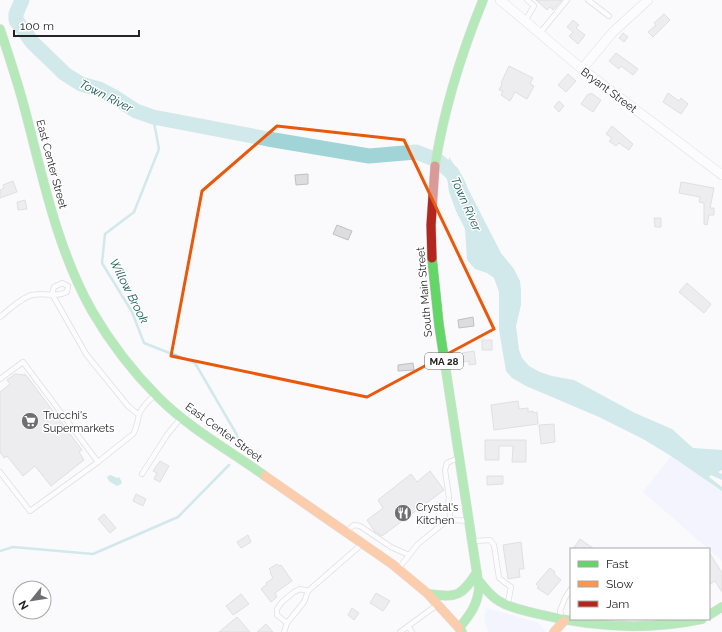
<svg xmlns="http://www.w3.org/2000/svg" width="722" height="632" font-family="Raleway,sans-serif">
  <rect width="100%" height="100%" fill="#fafafd"/>
  <path fill="#ebedfc" d="M671 456 722 491V561L643 492Z
    M486 608 537 622 541 625 543 629H544V632H488L484 620Z"/>
  <path fill="#a1d4d6" d="M449 157 461 175 501 253 514 269 520 281 521 290V305L516 326 519 350 522 358 529 366 540 372 552 376 574 380 635 413 672 429 693 448 722 450V470L718 472 722 474V480L711 475 709 477 722 487V491L671 456 643 439 599 417 526 386 512 378 506 371 499 330V292L494 278 487 273 475 269 467 260 465 229 456 211 449 192 447 177Z
    M111 475 117 478 119 477 122 482 121 484 117 486 110 482 107 478 108 476Z"/>
  <g fill="none" stroke-linecap="round" stroke-linejoin="round">
    <path stroke="#a1d4d6" stroke-width="2.5" d="M153 117 159 149 134 212 105 234 102 263 132 312 144 343 195 363 237 435V447
      M0 551 13 547 93 554 178 517 229 465"/>
    <path stroke="#a1d4d6" stroke-width="15" d="M22 0 16 14V20L32 42 65 74 81 84 99 89 116 98 136 111 153 117 268 139 369 156 416 152 437 160 452 173 459 186"/>
  </g>
  <path fill="#dddddf" stroke="#c0bfc2" d="M536 0H562L553 10 550 7 547 10Z
    M664 14 670 20 653 37 648 32 656 25 654 23Z
    M573 20 579 25 576 28 585 35 578 44 569 36 573 32 567 27Z
    M623 33 628 37 624 42 619 38Z
    M616 53 638 69 633 75 621 66 619 69 609 61Z
    M509 66 533 78 530 84 534 86 527 99 515 92 510 101 501 95 503 91 499 90 502 84 501 83Z
    M568 74 576 81 566 92 558 85Z
    M591 93 601 100 593 112 581 104 588 94 590 95Z
    M668 93 679 101 681 98 688 104 681 114 663 102Z
    M559 101 564 106 559 112 554 107Z
    M612 126 633 144 629 150 619 143 616 146 609 141 612 138 606 134Z
    M308 174V184L296 185 295 175Z
    M13 181 17 192 0 198V190L4 188 3 185Z
    M681 182 714 188 710 208H714V215H709L707 225 704 224V203L699 202 700 197 679 193Z
    M25 200 27 209 18 210 17 202Z
    M654 218H661V227H655Z
    M337 225 352 231 348 240 333 234Z
    M687 283 711 304 704 313 679 292Z
    M473 317 474 326 459 328 458 320Z
    M482 340H492V350H482Z
    M474 351 476 364 469 365V361L464 362 462 353Z
    M413 363 414 370 398 371V365Z
    M15 374 26 375 82 450 79 452 84 460 51 486 35 466 23 476 7 456 4 458 0 452V392L10 384 7 380Z
    M518 401 519 409 528 408V412L533 411V413L537 412 538 424 494 430 491 405Z
    M554 424 555 442 541 444 539 425Z
    M485 440H526V462H512L513 446H499V460H485Z
    M160 461 169 466 160 482 154 479 157 473 153 471Z
    M430 471 444 490 382 536 375 532 367 520 383 508 378 500 411 474 417 482Z
    M487 476H503V484L487 485Z
    M136 494 146 499 143 506 133 501Z
    M104 514 116 528 110 533 98 519Z
    M248 535 251 542 241 548 237 542Z
    M580 539 594 549H573Z
    M521 542 524 569H519L520 577 508 579 503 545Z
    M709 552 722 573V592L715 581 709 585Z
    M277 564 279 566 281 565 292 581 275 593 277 597 271 602 261 589 267 584 266 583 273 578 270 573 271 572 269 569Z
    M550 568 555 572 554 574 561 580 548 595 537 588 539 587 536 584Z
    M376 593 390 601 383 611 370 603Z
    M241 594 249 604 233 615 226 606Z
    M352 608 359 613 354 620 348 615Z
    M237 617 250 632H219Z
    M266 624 273 632H257Z"/>
  <g fill="none" stroke-linecap="round" stroke-linejoin="round">
    <defs>
      <path id="lane" d="M588 0 609 16
        M525 21 534 6 527 0
        M540 33 567 0
        M68 286 62 283 54 287 52 294 86 354 128 406 139 415
        M0 317C10 309 21 298 32 295 45 292 55 298 67 292L68 286
        M0 379 23 362 98 462
        M0 472 30 511 98 462 133 434C137 428 137 422 139 415 142 406 149 400 155 395
        M142 474 167 435 180 419
        M451 520 448 506 449 497 445 470 447 463 458 458
        M347 531 354 525 360 526 391 547 409 555
        M475 541 490 540 494 545 499 578 511 587 508 603
        M399 568 418 544 445 522 457 520 467 521
        M562 618 560 611 565 598 571 589
        M287 623 277 615V609L282 602 294 592 300 589 308 591
        M408 626 412 632
        M284 632 287 623 304 602 308 591 362 544
        M400 632 437 605"/>
      <path id="street" d="M500 0 582 69 722 175
        M582 69 613 32 648 0"/>
      <path id="fast" d="M0 29C9 56 18 83 25 110 43 178 57 249 92 311 110 342 132 371 158 397 190 429 229 450 265 476
        M435 166C444 108 461 54 483 0
        M432 258 439 325 479 587C478 604 470 615 459 628L462 632
        M478 580C485 588 490 596 499 601 510 608 522 610 534 613 589 627 646 631 702 619
        M429 594C457 598 462 596 477 572
        M709 615 722 607"/>
      <path id="slow" d="M265 476 392 564 427 593 459 628
        M554 632 564 621"/>
      <path id="jam" d="M432 258 431 225 435 166"/>
    </defs>
    <use href="#lane" stroke="#c0c0c2" stroke-width="6"/>
    <use href="#street" stroke="#c0c0c2" stroke-width="10"/>
    <use href="#fast" stroke="#c0c0c2" stroke-width="10"/>
    <use href="#slow" stroke="#c0c0c2" stroke-width="10"/>
    <use href="#jam" stroke="#c0c0c2" stroke-width="10"/>
    <use href="#lane" stroke="#fefeff" stroke-width="4.5"/>
    <use href="#street" stroke="#fefeff" stroke-width="9"/>
    <use href="#fast" stroke="#63d668" stroke-width="9"/>
    <use href="#slow" stroke="#ff974d" stroke-width="9"/>
    <use href="#jam" stroke="#b3261e" stroke-width="9"/>
  </g>
  <path d="M0 0H722V632H0ZM277 126 404 140 494 329 367 397 171 356 202 191Z" fill="#fafafd" fill-opacity=".55" fill-rule="evenodd"/>
  <path fill="none" stroke="#e8590c" stroke-width="3" stroke-linejoin="round" d="M277 126 404 140 494 329 367 397 171 356 202 191Z"/>
  <defs>
    <symbol id="supermarket-disc" viewBox="-11 -11 22 22"><circle r="9.5" fill="#6f6f71" stroke="#fff"/><path d="M-6-5.5h2.5l.6 2H6L4.5 2H-2.5L-4.4-4H-6ZM-1.5 3.2a1.3 1.3 0 1 0 .1 0ZM3 3.2a1.3 1.3 0 1 0 .1 0Z" fill="#fff"/></symbol>
    <symbol id="restaurant-disc" viewBox="-11 -11 22 22"><circle r="9.5" fill="#6f6f71" stroke="#fff"/><path d="M-5-6h1v4h1v-4h1v4h1v-4h1v5L-1.5 .5V6h-2V.5L-5-1ZM5-6V6H3V1.5H1.5Q1.5-4 5-6Z" fill="#fff"/></symbol>
  </defs>
  <g fill-rule="evenodd">
    <use href="#supermarket-disc" x="20" y="411" width="20" height="20"/>
    <use href="#restaurant-disc" x="393" y="503" width="20" height="20"/>
  </g>
  <g text-anchor="middle" stroke-width="3" stroke-linejoin="round" paint-order="stroke">
    <rect fill="#fff" stroke="#666667" stroke-width="1" x="425" y="353" width="38" height="16" rx="3"/>
    <g font-size="10" font-weight="bold" fill="#242426">
      <text x="444" y="365">MA 28</text>
    </g>
    <g font-size="11" fill="#242426" stroke="#fff">
      <text transform="translate(609 90) rotate(37)" y="4">Bryant Street</text>
      <text transform="translate(52 164) rotate(75)" y="4">East Center Street</text>
      <text transform="translate(424 292) rotate(-95)" y="4">South Main Street</text>
      <text transform="translate(224 432) rotate(36)" y="4">East Center Street</text>
    </g>
    <g font-size="11" fill="#242426" stroke="#fff" text-anchor="start">
      <text x="43" y="419">Trucchi's<tspan x="43" dy="13">Supermarkets</tspan></text>
      <text x="416" y="511">Crystal's<tspan x="416" dy="13">Kitchen</tspan></text>
    </g>
    <g font-size="12" font-style="italic" fill="#1a585a" stroke="#fff">
      <text transform="translate(106 96) rotate(27)" y="4">Town River</text>
      <text transform="translate(466 204) rotate(66)" y="4">Town River</text>
      <text transform="translate(129 291) rotate(63)" y="4">Willow Brook</text>
    </g>
  </g>
  <rect x="570" y="548" width="140" height="72" fill="#ffffff" stroke="#a7a7a8"/>
  <rect x="578" y="561" width="20" height="6" fill="#63d668" stroke="#a7a7a8"/>
  <text x="606" y="568" font-size="12" fill="#242426">Fast</text>
  <rect x="578" y="581" width="20" height="6" fill="#ff974d" stroke="#a7a7a8"/>
  <text x="606" y="588" font-size="12" fill="#242426">Slow</text>
  <rect x="578" y="601" width="20" height="6" fill="#b3261e" stroke="#a7a7a8"/>
  <text x="606" y="608" font-size="12" fill="#242426">Jam</text>
  <g transform="translate(32 600) rotate(240)"><circle r="19" fill="#ffffff" stroke="#a7a7a8"/>
  <path d="M0-3L7 15L0 10L-7 15Z" fill="#6f6f71"/>
  <text y="-6" font-size="11" font-weight="bold" text-anchor="middle" fill="#242426">N</text>
  </g>
  <path d="M14 30v6h125v-6" fill="none" stroke="#242426" stroke-width="2"/>
  <text x="20" y="30" font-size="12" fill="#242426" stroke="#ffffff" stroke-width="3" paint-order="stroke">100 m</text>
</svg>
